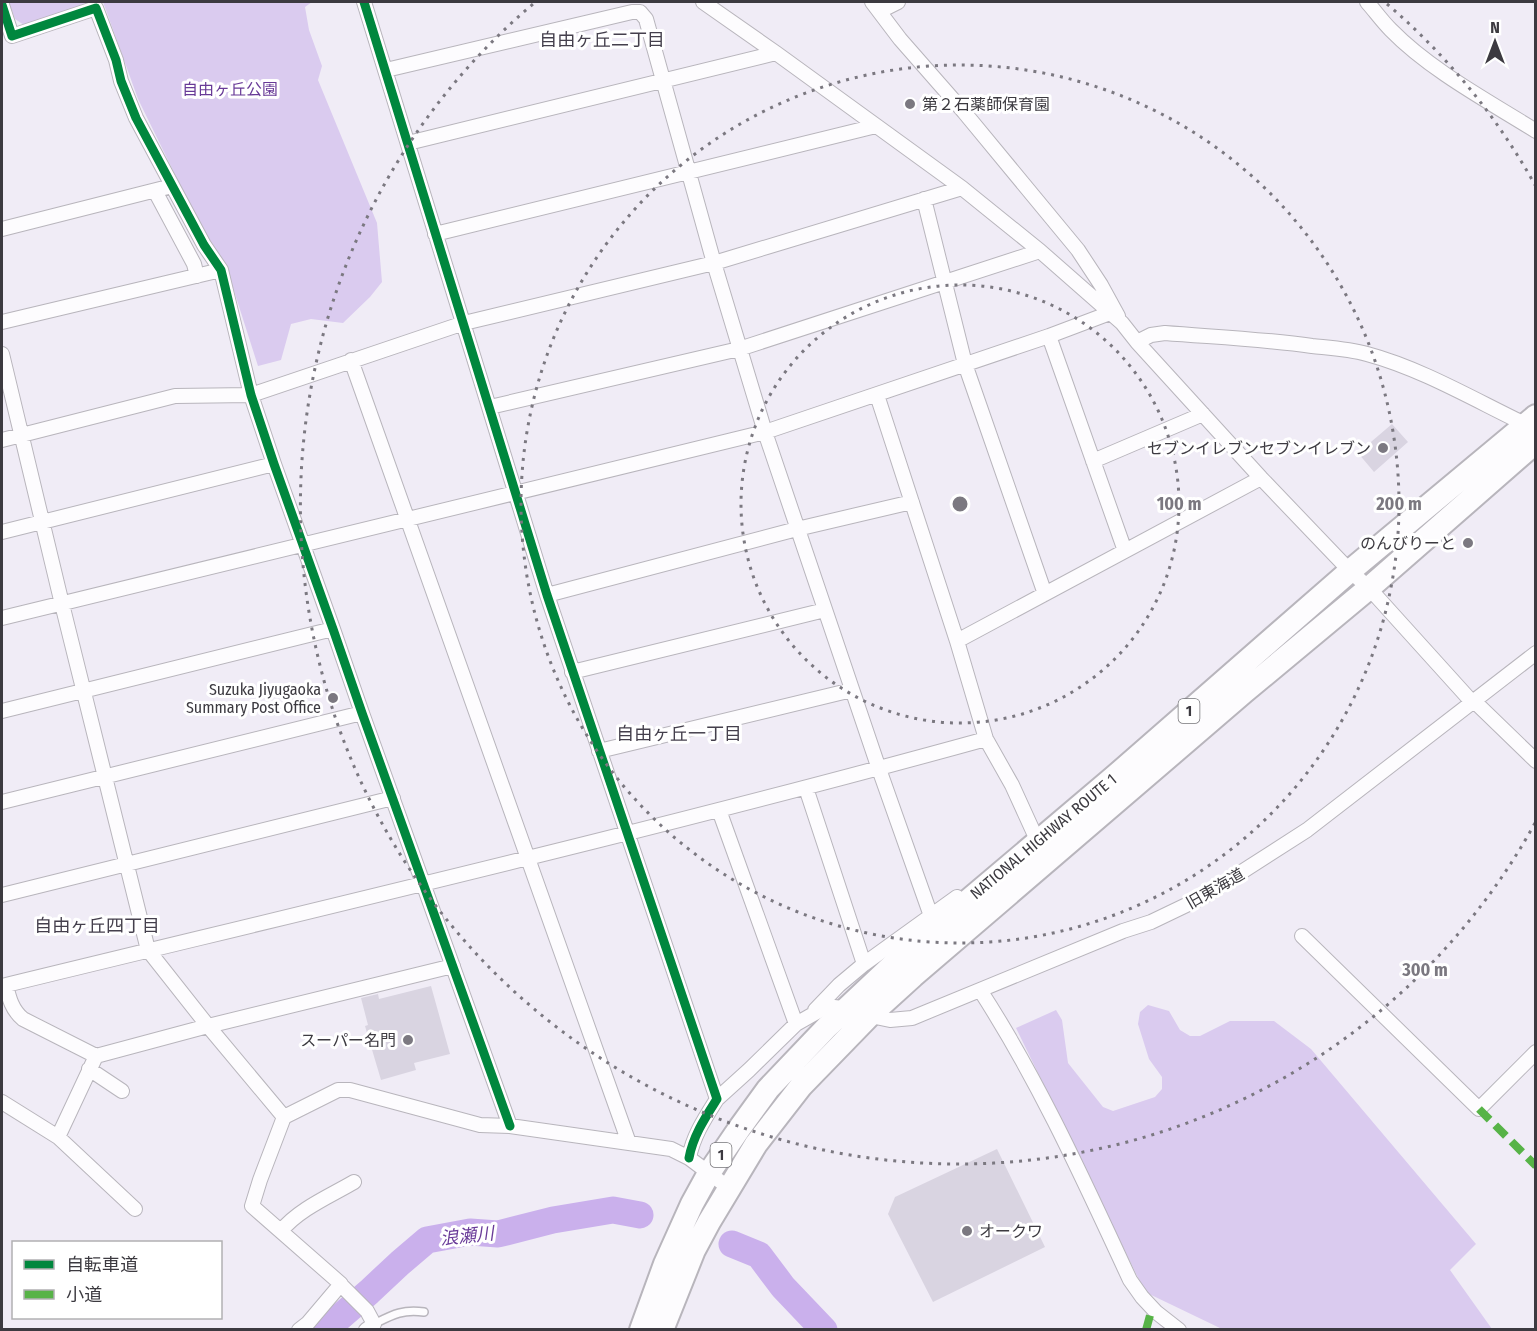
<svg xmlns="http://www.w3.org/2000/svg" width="1537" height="1331" font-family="'Fira Sans Condensed','Noto Sans JP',sans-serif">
  <rect width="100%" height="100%" fill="#f0ecf6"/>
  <path fill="#dacbef" d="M9 2H92L24 25 15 19Z
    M103 2H312L305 7 309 30 322 66 318 80 377 223 382 282 370 297 343 323 311 319 291 324 281 360 258 366 227 269 210 246 138 99Z
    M1148 1005 1169 1011 1180 1030 1190 1036H1200L1230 1021H1274L1311 1049 1476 1244 1450 1270 1492 1329H1222L1145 1292 1016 1028 1056 1010 1062 1020 1068 1063 1103 1107 1113 1111 1155 1097 1162 1089V1077L1149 1059 1138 1024 1140 1012Z"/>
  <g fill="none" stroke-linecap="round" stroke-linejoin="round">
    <path stroke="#cab0ec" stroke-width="27" d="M732 1244 759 1255 783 1287 824 1330
      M325 1330 369 1292 400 1263 427 1240 470 1232 498 1234 553 1220 613 1210 640 1215"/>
  </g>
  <path fill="#d9d4e1" d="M1392 424 1408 442 1374 472 1358 453Z
    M431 986 450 1054 414 1063 416 1070 381 1080 365 1026 368 1025 361 998 378 994 379 999Z
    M997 1149 1045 1247 933 1302 888 1214 895 1197Z"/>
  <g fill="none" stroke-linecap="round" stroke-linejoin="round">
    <defs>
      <path id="service" d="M374 1324C392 1315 402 1309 424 1312"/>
      <path id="minor" d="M364 2 547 595 717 1099C705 1118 693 1136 689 1158
        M703 2 776 53 962 188 1040 251 1122 323 1137 342 1261 478 1350 571 1369 588 1472 702
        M872 2 900 39 964 112 1078 250 1101 285 1118 316
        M1367 2C1375 11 1382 21 1391 30 1430 70 1488 101 1536 131
        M2 5 12 36 96 8 116 60 121 81 136 118 204 245 221 270 251 395 274 464 333 629 362 713 510 1126
        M880 11 898 2
        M386 70 632 12H640L646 19 714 263 765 432 879 769 931 916
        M408 143 776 53
        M155 191 194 264 197 276
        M924 199 965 364 1045 594
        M2 229 172 186
        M435 234 876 126
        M2 322 221 270
        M1049 336 1125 551
        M1137 342 1151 335 1165 333C1214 337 1264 339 1312 346 1331 348 1349 349 1367 354 1423 369 1478 402 1531 427
        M2 354 62 604 148 950 208 1026 284 1117
        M351 360 629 1143
        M877 395 957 641 986 739 1012 785 1038 842
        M490 407 739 349 1040 251
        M2 440 175 396 251 395 464 323 714 263 962 188
        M1093 461 1203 414
        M2 532 274 464
        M547 595 797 529 912 502
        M2 618 765 432 1049 336 1110 313
        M957 641 1261 478
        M572 672 825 610
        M1474 701 1536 761
        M2 711 333 629
        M599 751 852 690
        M806 788 864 964
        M2 802 362 713
        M719 810 796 1024
        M2 895 393 798
        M1302 936 1479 1109 1536 1052
        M6 985C9 998 12 1010 23 1019L96 1056
        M2 986C330 906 660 829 986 739
        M980 990C1039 1081 1084 1181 1130 1280L1142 1297 1156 1312 1179 1330
        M815 1010 839 985 864 964 957 897
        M866 1015 890 1020 912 1018 1123 931 1151 922 1201 898 1307 830 1536 653
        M89 1069 122 1091
        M717 1099 749 1070 796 1024 824 1008 834 1007 848 1009
        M2 1102 58 1137 96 1056 208 1026 453 966
        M58 1137 135 1209
        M281 1231C299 1209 330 1196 354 1182
        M340 1284 367 1311 374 1324 366 1330
        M299 1330 308 1323 341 1284 252 1206 260 1180 284 1117 338 1090H350L480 1125 510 1126 671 1149 689 1158 729 1188"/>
      <path id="trunk" d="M641 1330 665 1264 692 1204 709 1173 739 1129 768 1089 827 1027 898 960 1113 778 1350 571 1536 416
        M662 1330 694 1250 709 1222 756 1144 801 1086 869 1016 913 976 1244 692 1369 588 1536 442"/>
    </defs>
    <use href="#service" stroke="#b8b5bc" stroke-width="10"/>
    <use href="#minor" stroke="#b8b5bc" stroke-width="16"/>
    <use href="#trunk" stroke="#b8b5bc" stroke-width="26"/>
    <use href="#service" stroke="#fdfcfe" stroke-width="7"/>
    <use href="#minor" stroke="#fdfcfe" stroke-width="14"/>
    <use href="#trunk" stroke="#fdfcfe" stroke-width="22"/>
    <path stroke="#57b347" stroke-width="8" stroke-dasharray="15 8" stroke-linecap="butt" d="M1479 1109 1536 1166
      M1146 1330 1152 1308"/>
    <defs>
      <path id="cycleway" d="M364 2 547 595 717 1099C705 1118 693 1136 689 1158
        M2 5 12 36 96 8 116 60 121 81 136 118 204 245 221 270 251 395 274 464 333 629 362 713 510 1126"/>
    </defs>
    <use href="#cycleway" stroke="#fff" stroke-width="13"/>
    <use href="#cycleway" stroke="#00873e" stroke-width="9"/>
  </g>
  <g fill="none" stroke="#7b7880" stroke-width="3" stroke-dasharray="3 6">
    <circle cx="960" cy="504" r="219"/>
    <circle cx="960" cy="504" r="439"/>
    <path d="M1535 823A658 658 0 1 1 533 4M1387 4A658 658 0 0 1 1535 185"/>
  </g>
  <g fill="#7b7880" stroke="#fff" stroke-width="2">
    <circle cx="910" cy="104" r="6"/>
    <circle cx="1383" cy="448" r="6"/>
    <circle cx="1468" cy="543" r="6"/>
    <circle cx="333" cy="698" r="6"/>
    <circle cx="408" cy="1040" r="6"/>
    <circle cx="967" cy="1231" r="6"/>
  </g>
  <g text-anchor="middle" stroke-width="6" stroke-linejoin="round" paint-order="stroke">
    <g fill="#fff" stroke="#767579" stroke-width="1.5">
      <rect x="1178.5" y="699" width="21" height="24" rx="4.5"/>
      <rect x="710.5" y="1143" width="21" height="24" rx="4.5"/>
    </g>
    <g font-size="15" font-weight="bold" fill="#3c3a40">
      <text x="1189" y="716">1</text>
      <text x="721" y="1160">1</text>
    </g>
    <g font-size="16" fill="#683a97" stroke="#fff">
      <text x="230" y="95">自由ヶ丘公園</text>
    </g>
    <g font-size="16" fill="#3c3a40" stroke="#fff" text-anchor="end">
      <text x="922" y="110" text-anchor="start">第２石薬師保育園</text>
      <text x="1371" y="454">セブンイレブンセブンイレブン</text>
      <text x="1456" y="549">のんびりーと</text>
      <text x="321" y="695">Suzuka Jiyugaoka<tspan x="321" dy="18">Summary Post Office</tspan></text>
      <text x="396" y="1046">スーパー名門</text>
      <text x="979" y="1237" text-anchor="start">オークワ</text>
    </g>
    <g font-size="16" fill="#3c3a40" stroke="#fff">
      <text transform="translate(1043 836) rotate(-40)" y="6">NATIONAL HIGHWAY ROUTE 1</text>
      <text transform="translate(1215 888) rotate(-30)" y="6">旧東海道</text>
    </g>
    <g font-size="18" fill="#443f4c" stroke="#fff">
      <text x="602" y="46">自由ヶ丘二丁目</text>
      <text x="679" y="740">自由ヶ丘一丁目</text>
      <text x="97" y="932">自由ヶ丘四丁目</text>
    </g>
    <g font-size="18" font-style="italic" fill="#693b98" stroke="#fff">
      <text transform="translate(467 1236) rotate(-6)" y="6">浪瀬川</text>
    </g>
  </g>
  <circle cx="960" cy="504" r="9" fill="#7b7880" stroke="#fff" stroke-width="3"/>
  <g font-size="18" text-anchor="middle" font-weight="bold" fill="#7b7880" stroke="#fff" stroke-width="6" stroke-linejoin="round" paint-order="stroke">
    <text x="1179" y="510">100 m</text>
    <text x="1399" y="510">200 m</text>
    <text x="1425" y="976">300 m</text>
  </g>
  <rect width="1537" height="1331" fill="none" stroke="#3c3a40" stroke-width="6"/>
  <rect x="12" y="1241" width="210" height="78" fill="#ffffff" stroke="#b1b0b3" stroke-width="1.5"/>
  <rect x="24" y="1260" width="30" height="9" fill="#00873e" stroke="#b1b0b3" stroke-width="1.5"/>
  <text x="66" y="1271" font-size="18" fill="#3c3a40">自転車道</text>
  <rect x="24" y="1290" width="30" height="9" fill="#57b347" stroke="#b1b0b3" stroke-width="1.5"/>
  <text x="66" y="1301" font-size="18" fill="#3c3a40">小道</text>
  <g transform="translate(1495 42)" stroke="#ffffff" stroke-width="4.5" paint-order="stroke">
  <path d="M0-4.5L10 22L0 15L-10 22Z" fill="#3c3a40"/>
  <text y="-9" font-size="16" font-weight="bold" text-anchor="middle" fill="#3c3a40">N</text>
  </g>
</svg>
